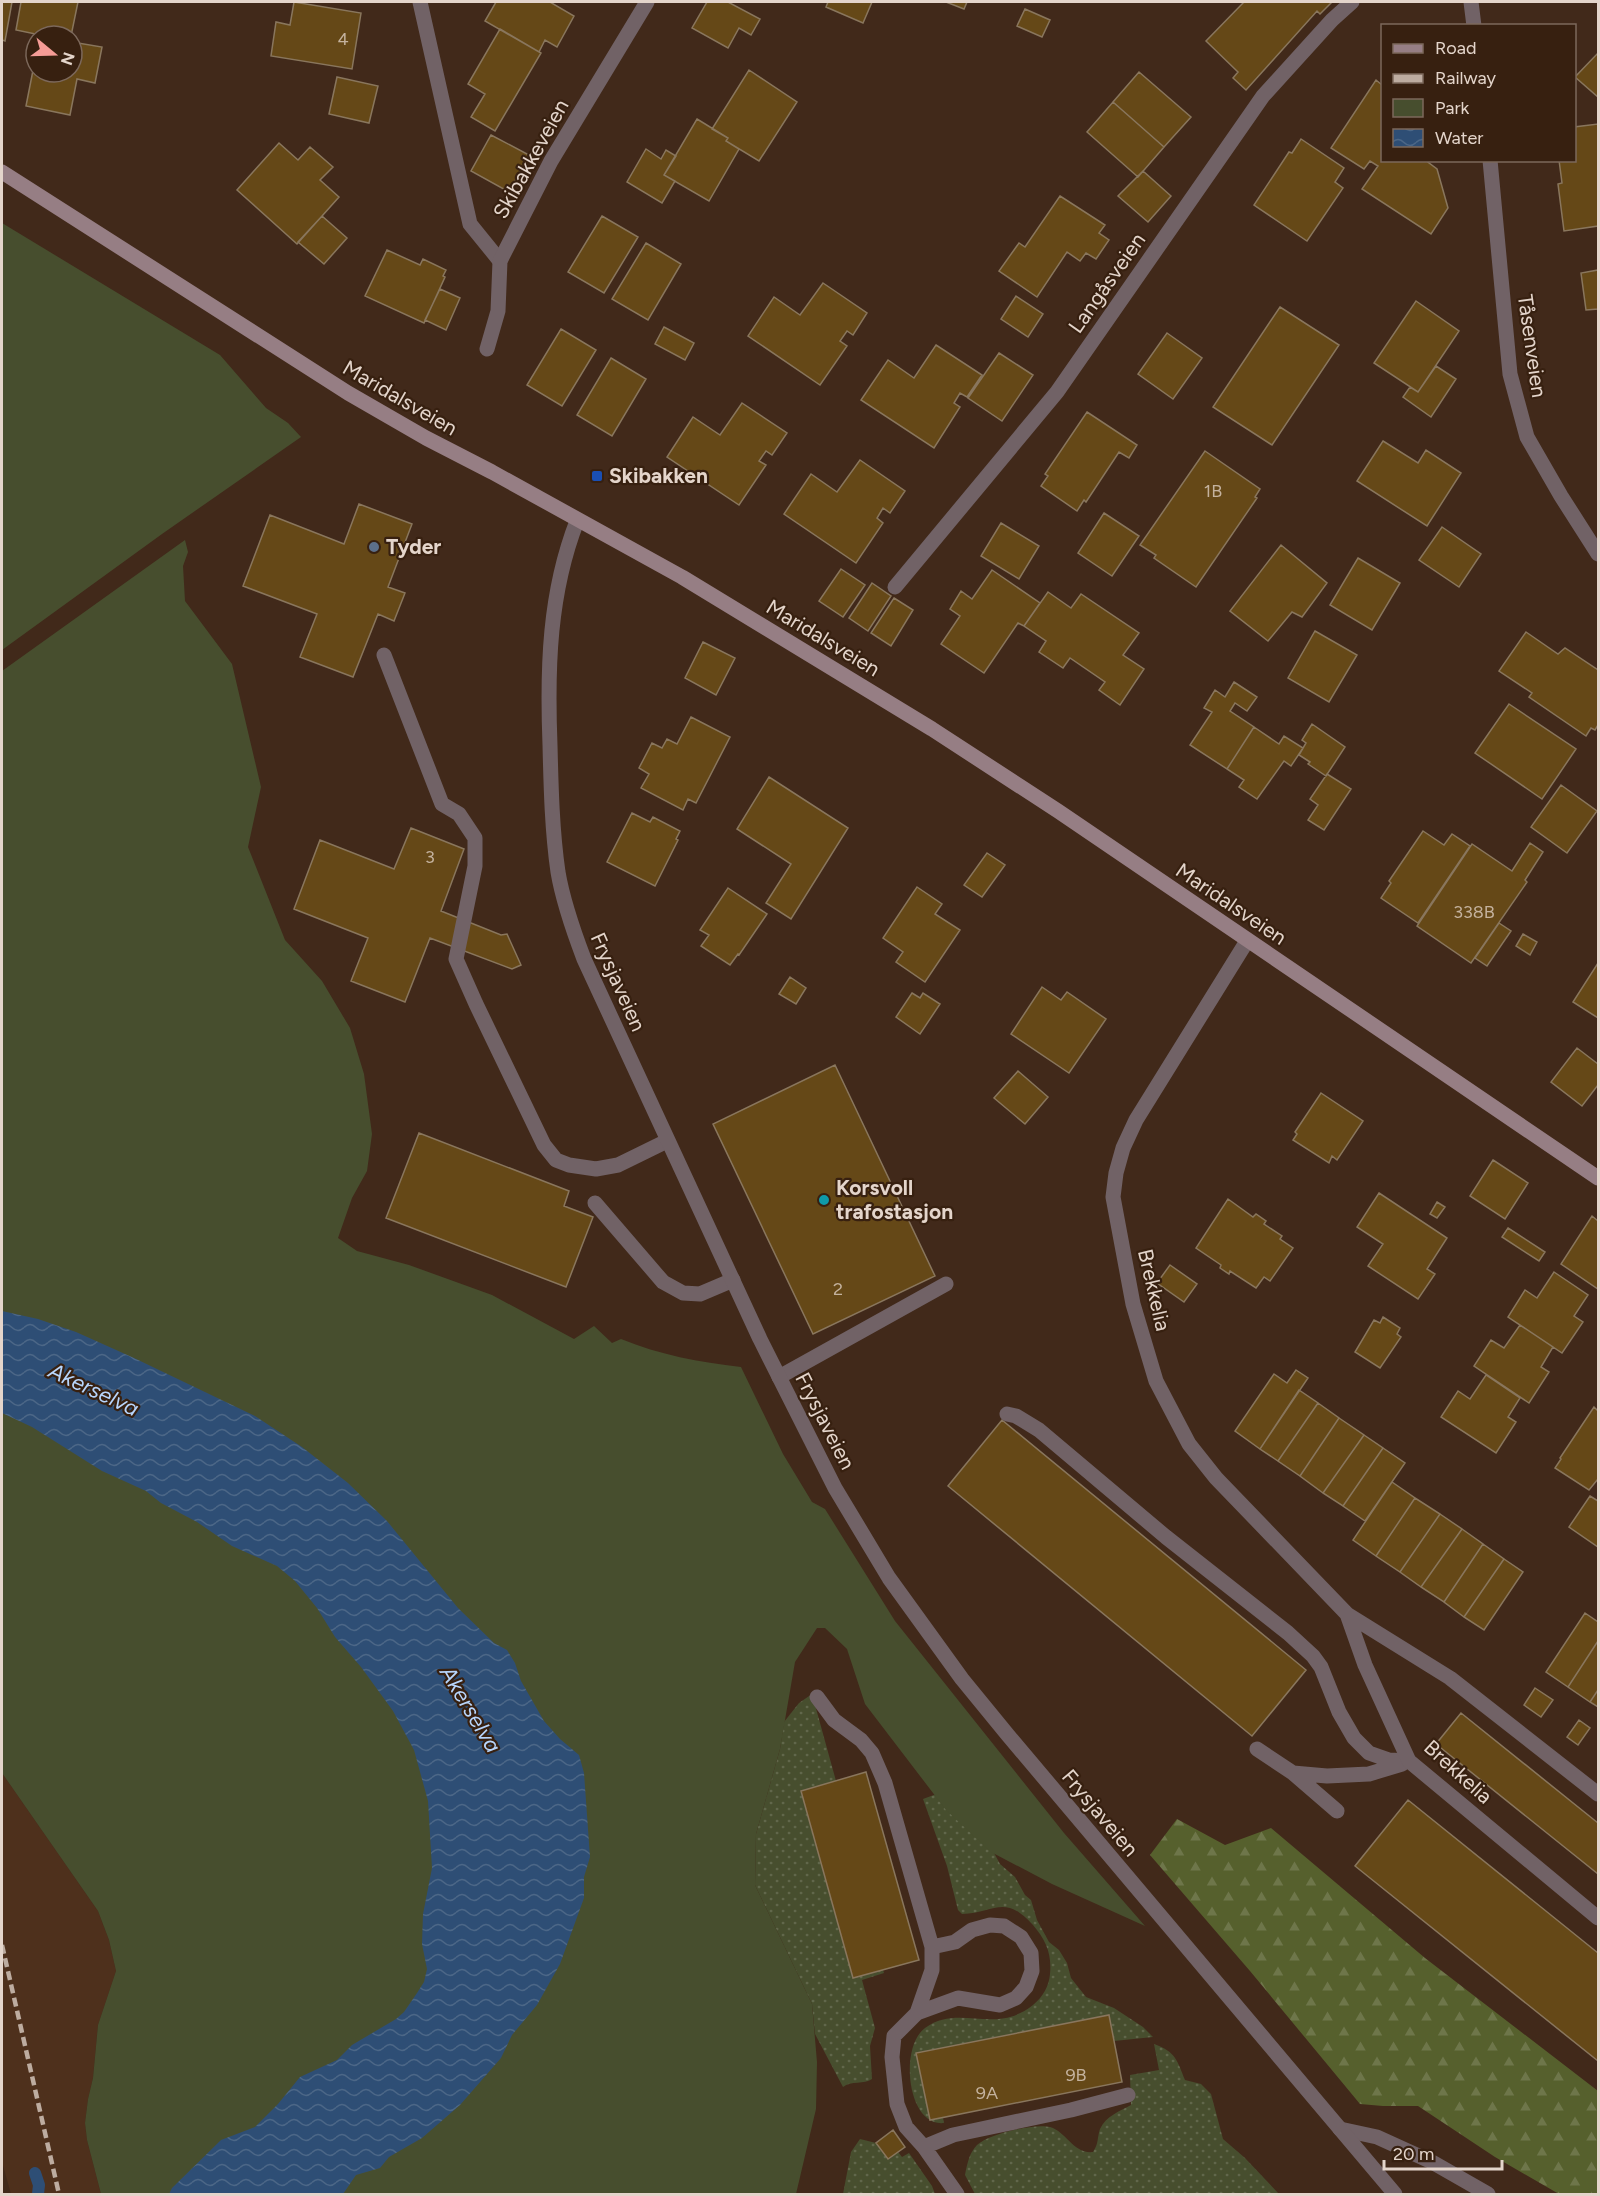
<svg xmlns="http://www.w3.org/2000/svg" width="1600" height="2196" font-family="Figtree,sans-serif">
  <defs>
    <pattern id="grass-dots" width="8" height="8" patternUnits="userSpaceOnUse" patternTransform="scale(1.5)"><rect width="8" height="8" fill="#474e2e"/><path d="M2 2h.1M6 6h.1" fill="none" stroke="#61674b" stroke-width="1.8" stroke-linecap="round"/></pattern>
    <pattern id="forest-firs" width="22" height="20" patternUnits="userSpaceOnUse" patternTransform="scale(1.5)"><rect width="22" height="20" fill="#56602d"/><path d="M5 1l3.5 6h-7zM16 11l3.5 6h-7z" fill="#6e764a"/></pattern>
    <pattern id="water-waves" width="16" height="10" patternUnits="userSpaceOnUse" patternTransform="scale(1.5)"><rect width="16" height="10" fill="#2e4e75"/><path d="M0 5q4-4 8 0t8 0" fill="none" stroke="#4c6787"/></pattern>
  </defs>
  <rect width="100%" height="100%" fill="#41291a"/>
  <path fill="#4e301c" d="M2 1773 98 1911 109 1940 116 1971 98 2025 93 2078 88 2099 85 2123 87 2140 101 2194H11L2 2162Z"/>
  <path fill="url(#grass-dots)" d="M812 1694 836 1781 801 1791 853 1978 883 1970 884 1973 862 1980 875 2028 870 2046 872 2079C864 2085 851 2080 843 2087L815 2034 812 2004 755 1885 756 1834 780 1749 784 1722 799 1703Z
    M958 1786 1000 1864 1015 1877 1025 1895 1031 1900 1037 1920 1049 1942 1059 1950 1067 1963 1071 1978 1086 1997 1114 2008 1143 2027 1153 2037 1114 2041 1108 2015 917 2053 930 2120 943 2118 944 2123C907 2127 899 2047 925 2028 960 2003 994 2036 1033 2005 1043 1997 1049 1986 1050 1974 1052 1954 1046 1940 1033 1925 1004 1893 995 1913 962 1914L958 1910 947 1866 923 1799Z
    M1154 2044C1176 2052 1177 2060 1185 2080L1201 2084 1211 2094 1223 2139 1245 2158 1279 2194H975L965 2175C967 2165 969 2153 977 2145 989 2134 1034 2123 1050 2127 1067 2132 1073 2154 1093 2152 1099 2143 1097 2138 1100 2129 1106 2116 1120 2111 1131 2105L1130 2075 1159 2070Z
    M860 2139 876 2143 888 2159 898 2152 902 2157 909 2153 932 2186 935 2194H843L851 2152Z"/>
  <path fill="url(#forest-firs)" d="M1177 1819 1225 1845 1271 1828 1425 1958 1598 2091V2194H1559L1495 2157 1418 2106H1383L1360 2104 1250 1971 1150 1855Z"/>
  <path fill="#474e2e" d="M2 223 220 355 266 408 288 423 301 437 162 534 2 650Z
    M185 540 188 552 183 566 185 601 232 664 261 787 248 847 285 940 322 981 350 1028 364 1074 372 1134 367 1171 352 1198 338 1238 357 1251 409 1265 492 1295 574 1339 594 1326 612 1343 621 1339C660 1355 699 1362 741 1367L783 1454 812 1502 825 1509 895 1621 1064 1833 1145 1926 1052 1884 991 1852 946 1810 865 1704 847 1649 825 1628H817L795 1662 780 1749 756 1834 755 1885 812 2004 817 2062 816 2109 796 2194H101L87 2140 85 2123 88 2099 93 2078 98 2025 116 1971 109 1940 98 1911 2 1773V671Z"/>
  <path fill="url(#water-waves)" d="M2 1311 38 1319 76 1332 134 1358 255 1416 302 1447 348 1483 387 1521 458 1608 494 1643 507 1650 515 1663 521 1681 544 1721 560 1739 579 1755 584 1773 590 1857 584 1877V1898L560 1964 537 2005 512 2035 501 2058 460 2105 422 2138 389 2157 380 2168 356 2175 343 2194H169L172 2188 221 2140 255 2127 278 2104 300 2077 337 2060 352 2045 396 2019 404 2012 417 1993 424 1982 427 1969 422 1944 423 1914 432 1868 428 1801 414 1750 393 1711 361 1667 335 1637 317 1608 295 1581 277 1566 232 1546 197 1522 161 1503 146 1491 102 1471 32 1427 2 1413Z"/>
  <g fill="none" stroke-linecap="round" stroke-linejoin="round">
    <path stroke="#2e4e75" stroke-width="12" d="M35 2173 39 2185 38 2194"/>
  </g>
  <path fill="#654817" stroke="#89765d" stroke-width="1.5" d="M2 2H12L5 41 2 40Z
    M21 2H78L71 36H45L16 30Z
    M294 2 361 13 352 69 271 56 276 22 290 25Z
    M496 2H550L574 16 557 47 545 40 539 52 485 21Z
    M707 2H728L760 19 751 35 739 28 728 48 692 28Z
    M828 2H872L863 23 826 7Z
    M946 2H967L964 9Z
    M1244 2H1332L1320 14 1317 11 1246 90 1233 78 1238 72 1206 41Z
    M1025 9 1050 20 1042 37 1017 26Z
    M500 29 541 53 495 131 471 117 485 94 468 84Z
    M72 42 102 47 95 83 77 79 70 115 26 106 36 55V72H72Z
    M1598 53V97L1575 77Z
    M749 70 797 102 759 161 726 141 728 138 712 129Z
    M1139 72 1191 117 1164 147 1113 102Z
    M337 77 378 86 369 123 329 114Z
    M1376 80 1382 85V160H1425L1437 169 1448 208 1431 234 1362 189 1378 166 1370 161 1364 169 1331 148Z
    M1113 102 1164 147 1138 177 1087 132Z
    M697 119 728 138 726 141 739 149 709 201 664 175Z
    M1598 124V226L1564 231 1558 184 1562 183 1559 160H1574V127Z
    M491 135 529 155 509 192 471 171Z
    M1301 139 1344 168 1335 182 1343 188 1307 241 1254 205 1289 152 1292 153Z
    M279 143 298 160 310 147 333 167 320 180 339 197 297 244 237 190Z
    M646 149 661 159 666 150 676 156 664 175 675 181 662 203 627 182Z
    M1143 171 1171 196 1148 222 1118 196Z
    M1060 196 1105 225 1099 233 1109 240 1096 259 1086 253 1080 261 1067 252 1037 297 999 271 1019 243 1025 247Z
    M322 216 347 238 324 264 298 242Z
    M602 216 638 237 604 293 568 272Z
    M646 243 681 264 648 320 612 299Z
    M387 250 420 265 423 259 446 270 443 276 445 277 424 323 365 296Z
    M1598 270V309L1586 310 1581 273Z
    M823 283 867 313 853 335 847 331 840 341 847 346 820 385 748 336 774 297 800 315Z
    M440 289 460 298 446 330 425 320Z
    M1016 296 1043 314 1028 337 1001 319Z
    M1416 301 1459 331 1418 392 1374 363Z
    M1280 307 1339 345 1272 445 1213 407Z
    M664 327 694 343 685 360 655 344Z
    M561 329 596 350 562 406 527 385Z
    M1167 333 1202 358 1173 399 1138 374Z
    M936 345 982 375 967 397 960 393 954 403 960 407 934 448 861 400 888 360 914 378Z
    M999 353 1033 375 1002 421 968 398Z
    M611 358 646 379 612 436 577 415Z
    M1436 366 1456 379 1431 417 1403 397 1410 387 1418 392Z
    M742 403 787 433 772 455 766 451 759 461 766 465 739 505 667 457 693 417 720 435Z
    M1087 412 1137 445 1129 458 1119 452 1086 502 1084 500 1077 511 1041 486 1048 476 1045 474Z
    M1383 441 1418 463 1426 450 1461 473 1427 526 1357 481Z
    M1205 451 1260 489 1255 497 1257 498 1196 587 1154 558 1156 555 1140 545Z
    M860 460 905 491 890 513 883 508 877 518 883 523 856 563 784 514 811 474 837 492Z
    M359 504 412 524 388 587 405 593 394 621 378 614 353 677 300 657 317 614 243 586 270 515 344 544Z
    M1104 513 1139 536 1112 576 1078 553Z
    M1001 523 1039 546 1019 579 981 556Z
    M1442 527 1481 554 1459 587 1419 560Z
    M1281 545 1327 583 1302 617 1292 612 1268 641 1230 611Z
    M1358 558 1400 583 1372 630 1330 605Z
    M841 569 865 585 843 617 819 601Z
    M992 570 1040 603 1024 626 1018 623 984 673 941 644 960 616 950 609 961 591 972 599Z
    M872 583 891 596 868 631 849 618Z
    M1048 592 1071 608 1081 594 1139 633 1123 655 1144 669 1120 705 1099 690 1105 682 1070 658 1063 668 1039 652 1046 641 1024 626Z
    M894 598 913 610 891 646 871 633Z
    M1315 631 1357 655 1329 702 1288 678Z
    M1526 632 1558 654 1565 648 1598 670V725L1595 730 1591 728 1586 736 1529 697 1532 693 1499 671Z
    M703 642 735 658 716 695 685 678Z
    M1234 682 1257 697 1247 711 1235 703 1230 711 1254 727 1227 769 1190 745 1212 712 1204 708 1215 690 1225 697Z
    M1509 704 1576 749 1542 799 1475 753Z
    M691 717 730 737 696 803 688 799 683 810 641 788 649 774 639 768 652 743 662 748 667 739 677 744Z
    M1312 724 1345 747 1326 776 1308 764 1310 762 1299 755 1306 743 1302 740Z
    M1254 727 1279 744 1284 736 1303 748 1291 766 1284 761 1257 799 1239 787 1244 780 1227 769Z
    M1327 774 1351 789 1324 830 1308 820 1318 805 1310 799Z
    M769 777 848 828 791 919 766 903 791 864 737 829Z
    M1561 785 1597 811 1567 853 1531 827Z
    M632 813 650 822 653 817 680 831 676 839 678 840 655 886 607 862Z
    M411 828 464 849 441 911 501 935 507 934 521 965 512 969 430 938 405 1002 351 981 368 938 294 909 320 840 394 869Z
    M1423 831 1444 845 1452 834 1470 846 1418 923 1381 898 1391 883 1389 881Z
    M1530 843 1543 852 1525 880 1527 882 1471 963 1417 926 1472 844 1512 871Z
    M987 853 1005 865 982 897 964 885Z
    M917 887 942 904 935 914 960 930 925 982 896 962 903 952 883 938Z
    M728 888 767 914 739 955 738 954 730 965 701 946 709 935 700 930Z
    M1499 923 1511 931 1487 966 1475 958Z
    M1523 934 1537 942 1530 955 1516 946Z
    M1598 963V1018L1573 1002Z
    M790 977 806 988 796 1004 779 994Z
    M1042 987 1061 1000 1067 992 1106 1019 1069 1073 1011 1034Z
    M912 993 920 998 923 993 940 1004 920 1034 896 1017Z
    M1577 1048 1598 1064V1085L1582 1106 1551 1082Z
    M835 1065 935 1276 813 1334 713 1124Z
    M1018 1071 1048 1097 1025 1124 994 1098Z
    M1321 1093 1363 1121 1337 1160 1332 1156 1329 1163 1293 1140 1297 1134 1295 1132Z
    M419 1133 569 1191 564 1206 593 1217 566 1287 386 1218Z
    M1493 1160 1528 1183 1505 1219 1470 1196Z
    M1379 1193 1447 1238 1427 1269 1435 1274 1418 1299 1368 1266 1383 1244 1357 1227Z
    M1228 1199 1253 1217 1256 1214 1266 1221 1264 1224 1282 1236 1280 1239 1293 1248 1270 1281 1264 1277 1256 1288 1230 1271 1229 1274 1220 1268 1221 1265 1196 1248Z
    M1437 1202 1445 1207 1437 1218 1430 1214Z
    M1592 1216 1598 1221V1289L1561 1264Z
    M1508 1228 1545 1252 1539 1261 1502 1237Z
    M1170 1265 1197 1284 1184 1302 1157 1283Z
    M1554 1272 1588 1295 1574 1316 1583 1322 1562 1353 1508 1317 1525 1290 1537 1298Z
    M1383 1317 1400 1328 1397 1334 1401 1337 1380 1368 1355 1352 1374 1320 1380 1323Z
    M1520 1325 1553 1347 1541 1367 1549 1372 1529 1403 1474 1366 1491 1340 1504 1348Z
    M1296 1370 1308 1378 1260 1449 1235 1431 1274 1374 1287 1383Z
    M1486 1375 1520 1398 1508 1417 1516 1422 1496 1453 1441 1417 1458 1391 1470 1399Z
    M1299 1390 1318 1403 1278 1461 1260 1449Z
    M1318 1403 1339 1418 1300 1476 1278 1461Z
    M1594 1407 1598 1411V1479L1589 1490 1555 1468 1561 1459 1560 1458Z
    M1339 1418 1364 1435 1323 1493 1300 1476Z
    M1002 1420 1306 1670 1252 1736 948 1486Z
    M1364 1435 1383 1448 1343 1506 1323 1493Z
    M1383 1448 1405 1463 1365 1521 1343 1506Z
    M1392 1482 1415 1498 1376 1556 1353 1540Z
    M1590 1496 1598 1501V1547L1569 1527Z
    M1415 1498 1440 1514 1400 1572 1376 1556Z
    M1440 1514 1462 1529 1421 1587 1400 1572Z
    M1462 1529 1483 1544 1444 1602 1421 1587Z
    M1483 1544 1504 1559 1464 1617 1444 1602Z
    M1504 1559 1523 1572 1484 1630 1464 1617Z
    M1585 1613 1598 1622V1641L1568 1687 1546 1672Z
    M1598 1641V1690L1590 1702 1568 1687Z
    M1535 1688 1553 1700 1541 1717 1524 1705Z
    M1598 1690V1707L1590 1702Z
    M1461 1713 1598 1823V1874L1436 1744Z
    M1579 1720 1590 1728 1578 1745 1567 1737Z
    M866 1772 919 1960 853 1978 801 1791Z
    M1408 1800 1598 1953V2061L1355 1866Z
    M1109 2015 1122 2082 930 2120 916 2053Z
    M893 2130 905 2147 888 2159 876 2143Z"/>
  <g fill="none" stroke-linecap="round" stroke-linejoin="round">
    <path stroke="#716266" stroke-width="15" d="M420 2 470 224 500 261
      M384 655 442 804 459 814 475 838V866L456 959 476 1004 544 1145 556 1160 569 1165 596 1169 618 1165 667 1141
      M595 1203 663 1282 683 1293 700 1294 733 1280
      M779 1377 946 1284
      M1007 1414 1016 1416 1039 1430 1166 1537 1288 1633 1313 1656 1321 1667 1339 1712 1354 1738 1369 1753 1389 1760 1409 1761
      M817 1697 834 1720 861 1740 872 1753 885 1783 932 1947 955 1942 972 1930 990 1925 1004 1926 1021 1937 1031 1953 1032 1971 1026 1987 1016 1998 1000 2005 958 1998 917 2013 894 2036 892 2057 897 2104 906 2127 924 2147 957 2194
      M1257 1749 1293 1773 1337 1811
      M1293 1773 1327 1776 1369 1774 1402 1764
      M917 2013 932 1970V1947
      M1340 2129 1377 2137 1432 2162 1488 2194
      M924 2147 953 2135 1071 2110 1128 2095"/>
    <path stroke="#716266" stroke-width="15" d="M1471 2 1474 26
      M1490 160 1510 374 1527 437 1561 496 1598 554
      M487 349 498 311 500 261 551 161 647 2
      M895 587 1057 392 1263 96 1332 20 1352 2
      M1247 941 1136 1120 1123 1148 1116 1173 1113 1197 1133 1304 1156 1381 1189 1444 1216 1478 1347 1614
      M1598 1794 1450 1678 1347 1614 1365 1665 1409 1761 1598 1918"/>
    <path stroke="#716266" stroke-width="15" d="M577 521C549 593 547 668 550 745 551 787 552 830 558 872 563 902 573 930 584 959L760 1339 835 1488 889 1578 962 1679 1007 1734 1395 2194"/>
    <path stroke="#967e84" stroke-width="15" d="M2 172 348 393 426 438 492 472 682 577 932 729 1058 811 1598 1178"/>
    <path stroke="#bdaca0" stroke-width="4.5" stroke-dasharray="9 4.5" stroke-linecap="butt" d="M2 1945 59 2194"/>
  </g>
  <rect fill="#1a4fb4" stroke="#372010" stroke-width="2" x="591" y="470" width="12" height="12" rx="3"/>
  <circle fill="#5c6f8a" stroke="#372010" stroke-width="2" cx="374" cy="547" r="6"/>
  <circle fill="#0f9aa8" stroke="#372010" stroke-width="2" cx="824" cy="1200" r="6"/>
  <g text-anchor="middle" stroke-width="4.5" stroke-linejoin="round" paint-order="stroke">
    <g font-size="18" fill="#c4b29e">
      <text x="343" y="45">4</text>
      <text x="1213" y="497">1B</text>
      <text x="430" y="863">3</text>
      <text x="1474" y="918">338B</text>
      <text x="838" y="1295">2</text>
      <text x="1076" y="2081">9B</text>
      <text x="987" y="2099">9A</text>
    </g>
    <g font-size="21" fill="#e4d5cb" stroke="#372010">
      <text transform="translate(531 159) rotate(-61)" y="7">Skibakkeveien</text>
      <text transform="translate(1107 283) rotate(-55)" y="7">Langåsveien</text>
      <text transform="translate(1532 346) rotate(82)" y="7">Tåsenveien</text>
      <text transform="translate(400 398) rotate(30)" y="7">Maridalsveien</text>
      <text transform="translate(823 638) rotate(31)" y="7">Maridalsveien</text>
      <text transform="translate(1231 904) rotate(34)" y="7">Maridalsveien</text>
      <text transform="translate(618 982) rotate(66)" y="7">Frysjaveien</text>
      <text transform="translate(1154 1290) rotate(77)" y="7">Brekkelia</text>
      <text transform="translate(825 1421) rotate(63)" y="7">Frysjaveien</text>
      <text transform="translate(1458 1772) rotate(42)" y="7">Brekkelia</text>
      <text transform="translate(1100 1813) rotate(50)" y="7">Frysjaveien</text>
    </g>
    <g font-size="21" font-weight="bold" fill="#e4d5cb" stroke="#372010" text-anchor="start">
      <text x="609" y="483">Skibakken</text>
      <text x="386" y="554">Tyder</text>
      <text x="836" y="1195">Korsvoll<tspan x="836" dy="24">trafostasjon</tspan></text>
    </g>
    <g font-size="22" font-style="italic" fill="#b7d5fc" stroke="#372010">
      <text transform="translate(94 1389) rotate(25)" y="8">Akerselva</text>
      <text transform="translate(471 1709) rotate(59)" y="8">Akerselva</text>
    </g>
  </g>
  <rect width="1600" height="2196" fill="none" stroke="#e4d5cb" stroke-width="6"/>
  <rect x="1381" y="24" width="195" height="138" fill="#372010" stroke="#7c685b" stroke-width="1.5"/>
  <rect x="1393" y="44" width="30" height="9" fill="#967e84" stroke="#7c685b" stroke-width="1.5"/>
  <text x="1435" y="54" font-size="18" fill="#e4d5cb">Road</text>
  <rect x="1393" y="74" width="30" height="9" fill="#bdaca0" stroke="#7c685b" stroke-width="1.5"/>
  <text x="1435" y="84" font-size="18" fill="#e4d5cb">Railway</text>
  <rect x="1393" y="99" width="30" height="18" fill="#474e2e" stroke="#7c685b" stroke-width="1.5"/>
  <text x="1435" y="114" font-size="18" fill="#e4d5cb">Park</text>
  <rect x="1393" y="129" width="30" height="18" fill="url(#water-waves)" stroke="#7c685b" stroke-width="1.5"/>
  <text x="1435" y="144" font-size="18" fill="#e4d5cb">Water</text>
  <g transform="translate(54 54) rotate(109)"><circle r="28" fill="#372010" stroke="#7c685b" stroke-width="1.5"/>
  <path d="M0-4.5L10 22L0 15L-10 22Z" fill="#f59c96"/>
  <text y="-9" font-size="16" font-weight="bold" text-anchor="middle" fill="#e4d5cb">N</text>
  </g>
  <path d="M1384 2160v9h118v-9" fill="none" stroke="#e4d5cb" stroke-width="3"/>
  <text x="1393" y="2160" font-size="18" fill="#e4d5cb" stroke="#372010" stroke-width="4.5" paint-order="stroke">20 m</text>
</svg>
